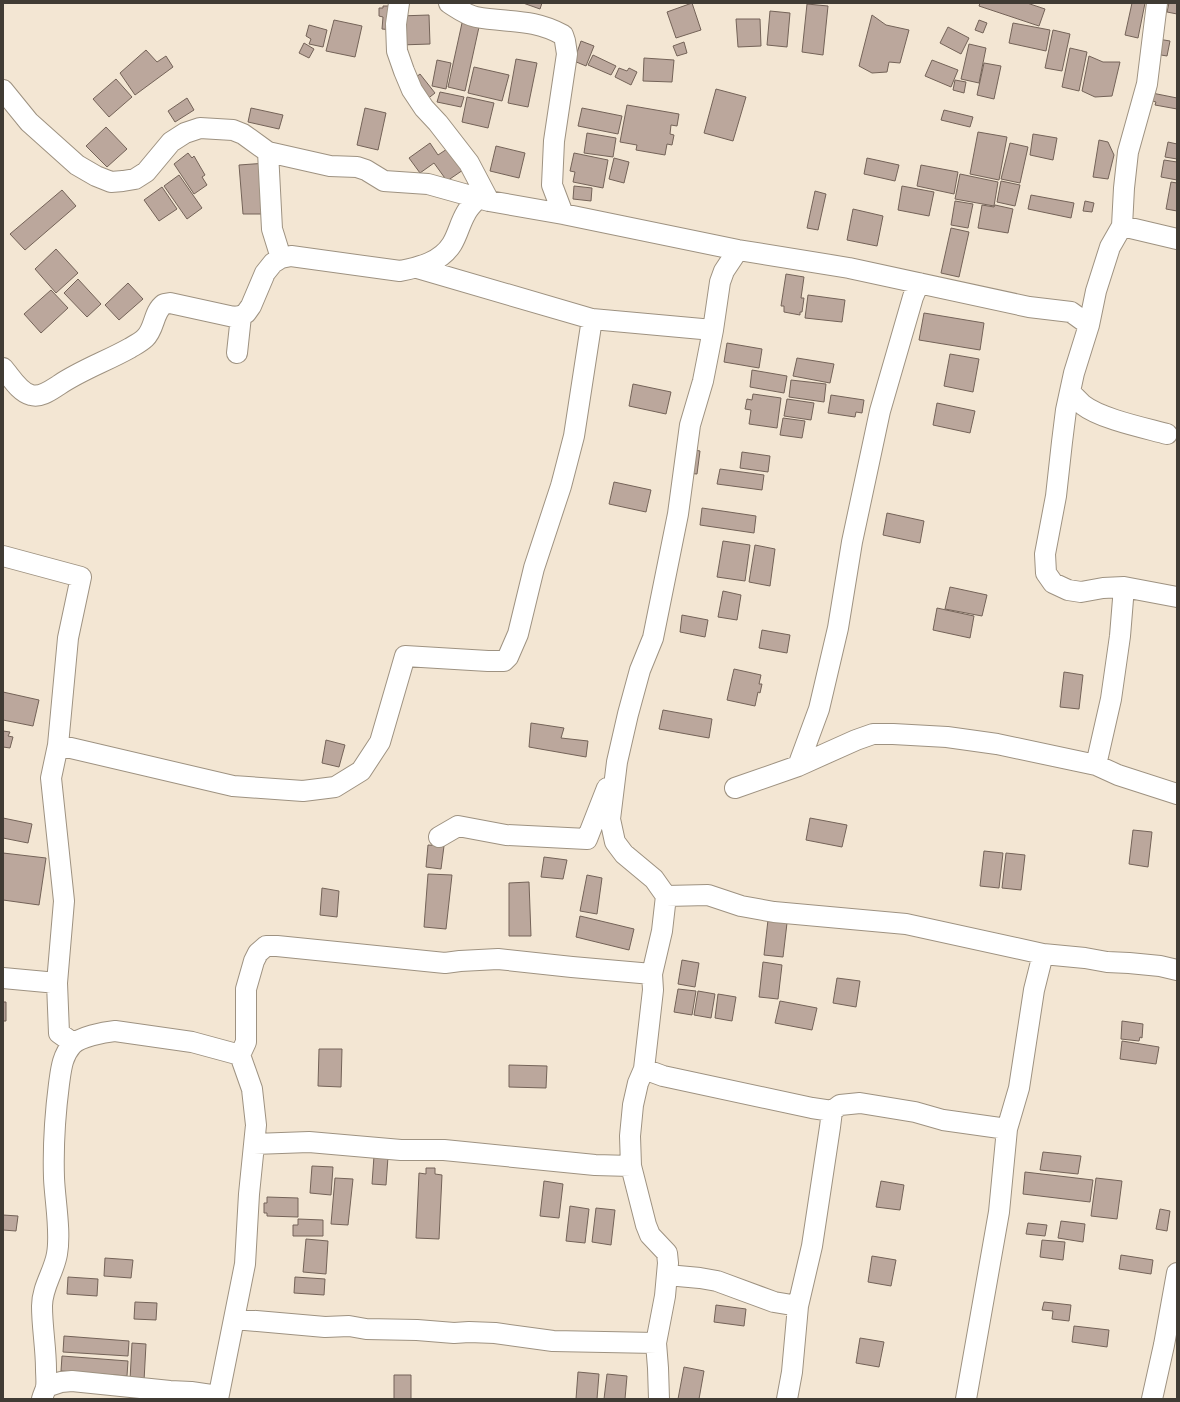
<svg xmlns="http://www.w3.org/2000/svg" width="1180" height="1402" font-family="'Alegreya Sans',sans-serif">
  <rect width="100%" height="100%" fill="#f3e6d3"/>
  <path fill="#bba79c" stroke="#746358" d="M523 3H542L540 9Z
    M692 3 701 30 676 38 667 12Z
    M980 3H1027L1045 9 1039 26 979 6Z
    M1132 3H1145L1138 38 1125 35Z
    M1169 3H1177V14L1167 12Z
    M807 4 828 6 823 55 802 52Z
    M383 6H394L393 30 382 29 383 17 379 16V8H383Z
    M770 11 790 13 787 47 767 45Z
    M429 15 430 44 400 45 399 16Z
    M872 15 886 25 909 30 900 63 889 62 887 72 872 73 859 66Z
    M736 19H760L761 46 738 47Z
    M334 20 362 26 355 57 326 51Z
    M979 20 987 23 983 33 975 30Z
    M462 23 479 27 465 91 448 87Z
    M1013 23 1050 30 1046 51 1009 43Z
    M309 25 327 30 323 47 309 44 311 39 306 36Z
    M948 27 969 38 961 54 940 43Z
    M1053 30 1070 34 1062 71 1045 68Z
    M1158 39 1170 41 1167 56 1155 54Z
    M581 41 594 46 586 66 574 61Z
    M684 42 687 53 677 56 673 46Z
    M304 43 314 49 309 58 299 53Z
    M969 44 986 48 979 83 961 79Z
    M1070 48 1087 52 1079 91 1062 87Z
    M146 50 157 62 166 56 173 67 135 95 120 73Z
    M593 55 616 66 611 75 588 65Z
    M1089 56 1103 62H1120L1112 96 1095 97 1082 91Z
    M644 58 674 60 672 82 643 81Z
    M516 59 537 63 528 107 508 103Z
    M437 60 451 63 446 89 432 86Z
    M932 60 958 70 951 87 925 76Z
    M984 63 1001 66 994 99 977 95Z
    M474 67 509 75 502 101 468 93Z
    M619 68 627 71 629 68 637 72 631 85 615 77Z
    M420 74 435 93 426 100 411 81Z
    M116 79 132 97 109 117 93 99Z
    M955 80 966 82 964 93 953 90Z
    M716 89 746 97 733 141 704 133Z
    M440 92 464 97 461 107 437 102Z
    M1147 92 1177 98V109L1155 105 1156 102 1145 99Z
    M467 97 494 103 488 128 462 122Z
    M187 98 194 110 175 122 168 111Z
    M627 105 679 114 677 126 671 125 670 134 674 135 672 145 667 144 665 155 636 150 637 145 620 142Z
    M251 108 283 115 279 129 248 122Z
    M365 108 386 113 378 150 357 145Z
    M582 108 622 116 618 134 578 126Z
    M944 110 973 117 970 127 941 120Z
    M106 127 127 149 107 167 86 146Z
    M978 132 1007 137 999 180 970 174Z
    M587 133 616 138 613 157 584 153Z
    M1033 134 1057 138 1053 160 1030 155Z
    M1099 140 1108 142 1114 155 1108 179 1093 177Z
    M1168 142 1177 144V159L1165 157Z
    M430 143 438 155 447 149 463 170 447 181 434 163 420 173 409 158Z
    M1010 143 1028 147 1020 183 1001 179Z
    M496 146 525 153 519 178 490 171Z
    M188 153 192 158 194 156 205 175 202 177 207 185 194 194 174 164Z
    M574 153 608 160 603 188 573 182 575 172 570 171Z
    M614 158 629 162 624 183 609 179Z
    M867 158 899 165 895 181 864 174Z
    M1164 160 1177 162V180L1161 177Z
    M267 163 262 214H243L239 165Z
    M921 165 958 172 954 194 917 186Z
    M960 174 998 182 994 206 955 199Z
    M179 175 202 208 187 219 164 186Z
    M1001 181 1020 185 1015 206 997 202Z
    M1171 182 1177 183V211L1166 209Z
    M574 186 592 188 591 201 573 199Z
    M902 186 934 192 929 216 898 210Z
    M162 187 177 209 159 221 144 200Z
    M62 190 76 206 25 250 10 234Z
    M815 191 826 194 818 230 807 228Z
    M1031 195 1074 203 1071 218 1028 209Z
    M955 201 973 204 968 228 951 225Z
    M1085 201 1094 203 1092 212 1083 211Z
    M982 205 994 207 995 205 1013 209 1008 233 978 228Z
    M853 209 883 216 877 246 847 240Z
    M951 228 969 232 959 277 941 273Z
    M56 249 78 273 56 293 35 269Z
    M786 274 804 277 801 298H804L802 312H800V315L784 312V306H781Z
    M78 279 101 304 87 317 64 293Z
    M128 283 143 299 119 320 105 305Z
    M51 290 68 308 41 333 24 314Z
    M808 295 845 300 842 322 805 318Z
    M924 313 984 323 980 350 919 340Z
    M727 343 762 349 759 368 724 362Z
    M950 354 979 359 973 392 944 386Z
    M797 358 834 364 830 383 793 376Z
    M752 370 787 376 784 393 750 387Z
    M791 380 826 384 824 402 789 397Z
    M633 384 671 392 666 414 629 406Z
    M753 394 781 398 777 428 749 424 751 410 745 409 747 399 752 400Z
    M831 395 864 400 862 413 856 412 855 417 828 413Z
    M787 399 814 403 811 420 784 416Z
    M937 403 975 411 970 433 933 425Z
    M783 418 805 421 802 438 780 435Z
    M689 449 700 451 697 474 685 473Z
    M742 452 770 456 768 472 740 468Z
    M720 469 764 475 762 490 717 484Z
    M614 482 651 490 646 512 609 504Z
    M702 508 756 516 754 533 700 525Z
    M887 513 924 521 920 543 883 535Z
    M723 541 750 545 745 581 717 577Z
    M755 545 775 549 770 586 749 582Z
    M950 587 987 595 982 616 945 609Z
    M723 591 741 595 737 620 718 617Z
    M937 608 974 616 970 638 933 630Z
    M682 615 708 620 705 637 680 632Z
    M762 630 790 635 787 653 759 648Z
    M734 669 761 675 759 684H762L760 693 758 692 755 706 727 700Z
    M1064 672 1083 675 1079 709 1060 707Z
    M3 692 39 700 33 726 3 720Z
    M663 710 712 719 709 738 659 729Z
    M531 723 564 728 561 738 588 741 586 757 529 747Z
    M3 731 10 732 8 736 13 737 10 748 3 747Z
    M326 740 345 745 339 767 322 763Z
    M3 818 32 824 28 843 3 838Z
    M810 818 847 825 842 847 806 840Z
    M1133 830 1152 832 1148 867 1129 864Z
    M428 845 444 846 441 869 426 867Z
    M984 851 1003 853 999 888 980 886Z
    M3 853 46 858 39 905 3 900Z
    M1006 853 1025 855 1021 890 1002 888Z
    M544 857 567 860 563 879 541 877Z
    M428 874 452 875 446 929 424 927Z
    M587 875 602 878 597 914 580 911Z
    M529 882 531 936H509V883Z
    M322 888 339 891 337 917 320 915Z
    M580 916 634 929 629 950 576 937Z
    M768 920 787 923 783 957 764 955Z
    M682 960 699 963 695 987 678 984Z
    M763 962 782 965 778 999 759 997Z
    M837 978 860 981 856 1007 833 1003Z
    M678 989 696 991 692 1015 674 1012Z
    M698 991 715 994 711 1018 694 1015Z
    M718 994 736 997 732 1021 715 1018Z
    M780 1001 817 1008 812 1030 775 1023Z
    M3 1002H6V1021H3Z
    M1122 1021 1143 1024 1142 1038 1140 1037 1139 1041 1121 1039Z
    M1122 1041 1159 1047 1156 1064 1120 1059Z
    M319 1049H342L341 1087 318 1086Z
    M509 1065 547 1066 546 1088 509 1087Z
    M1043 1152 1081 1156 1078 1174 1040 1170Z
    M374 1156 388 1157 386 1185 372 1184Z
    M312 1166 333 1167 331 1195 310 1193Z
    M426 1168H435V1174L442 1175 439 1239 416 1238 419 1173 426 1174Z
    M1025 1172 1093 1180 1090 1202 1023 1194Z
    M335 1178 353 1179 348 1225 331 1224Z
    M1096 1178 1122 1181 1117 1219 1091 1216Z
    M544 1181 563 1184 559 1218 540 1216Z
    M881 1181 904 1185 900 1210 876 1207Z
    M267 1197 298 1198V1217L267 1216V1213H264V1203H267Z
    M570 1206 589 1209 585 1243 566 1241Z
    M596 1208 615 1210 611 1245 592 1242Z
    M1160 1209 1170 1211 1167 1231 1156 1229Z
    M3 1215 18 1216 16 1231 3 1230Z
    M298 1219 323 1220V1236H293V1225H298Z
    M1061 1221 1085 1224 1083 1242 1058 1238Z
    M1028 1223 1047 1225 1045 1236 1026 1234Z
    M306 1239 328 1241 326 1274 303 1272Z
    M1042 1240 1065 1242 1063 1260 1040 1257Z
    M1121 1255 1153 1260 1151 1274 1119 1269Z
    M872 1256 896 1260 891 1286 868 1282Z
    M105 1258 133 1260 131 1278 104 1276Z
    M68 1277 98 1279 97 1296 67 1294Z
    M295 1277 325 1279 324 1295 294 1293Z
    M135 1302 157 1303 156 1320 134 1319Z
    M1044 1302 1071 1305 1069 1321 1052 1319 1053 1311 1042 1310Z
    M716 1305 746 1309 744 1326 714 1322Z
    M1074 1326 1109 1330 1107 1347 1072 1342Z
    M64 1336 129 1341 128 1356 63 1352Z
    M860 1338 884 1342 879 1367 856 1363Z
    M132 1343 146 1344 144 1381 130 1380Z
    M62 1356 128 1361 127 1376 61 1371Z
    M684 1367 704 1371 699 1399H678Z
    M578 1372 599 1374 597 1399H576Z
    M607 1374 627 1376 625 1399H604Z
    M394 1375H411V1399H394Z"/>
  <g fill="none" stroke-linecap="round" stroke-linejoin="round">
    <defs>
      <path id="minor" d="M399 3 396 24 397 51 404 71 412 90 424 108 438 123 469 163 489 201
        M449 3C457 8 466 15 476 17 508 23 532 18 563 35L565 41 567 54 554 141 552 185 563 214
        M1157 3 1147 84 1128 152 1124 188 1122 226 1110 247 1096 291 1089 325 1074 373 1066 410 1062 442 1056 496 1045 554 1046 573 1053 583 1068 590 1081 592 1103 588 1124 587 1177 597
        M3 90 29 122 77 165 96 176 111 182 123 181 135 179 146 172 171 142 185 133 200 128 233 130 243 134 268 152 330 166 357 167 366 170 384 181 428 184 489 201 563 214 738 250 849 268 1029 307 1071 312 1089 325
        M268 152 272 229 281 258
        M1122 226 1177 239
        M417 268 592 319 713 330
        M237 353 241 316
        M3 368C11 377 19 392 31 395 41 398 51 390 59 385 81 370 107 361 130 348 135 345 141 342 145 338 155 329 153 312 164 304L170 303 234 317 241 316 246 313 251 306 265 273 273 263 281 258 291 256 400 271C420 267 441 262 452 244 458 234 460 223 466 213 469 207 474 203 478 198
        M1070 392C1074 396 1079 401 1083 405 1101 419 1145 428 1167 434
        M3 556 81 577 68 638 58 745 51 778 64 901 57 983 59 1033 73 1043
        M58 745 233 786 303 791 335 787 361 771 380 742 405 656 488 661H504L508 657 518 634 534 568 561 486 574 436 592 319
        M1096 765 1111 699 1120 636 1124 587
        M798 766 819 709 838 628 852 542 880 411 913 297 919 283
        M735 788 798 766 856 740 873 734H893L947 737 997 744 1096 765 1118 775 1177 794
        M439 837 458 826 506 835 587 839 607 788
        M666 896 708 895 741 906 774 912 906 924 1043 954 1085 958 1107 962 1129 963 1160 966 1177 970
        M3 978 57 983
        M644 1069 663 1076 812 1108 832 1111 840 1105 860 1103 915 1112 943 1120 1007 1129
        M254 1144 309 1142 401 1150H444L595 1165 631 1166
        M667 1275 700 1278 717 1281 774 1302 798 1306
        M234 1319 325 1327 349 1326 366 1329 417 1330 454 1333 469 1332 495 1333 553 1341 656 1343
        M46 1387 61 1382 72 1381 170 1391 191 1392 218 1396
        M42 1399C43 1395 45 1391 46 1388 47 1382 46 1375 46 1369 46 1348 42 1327 42 1306 42 1287 54 1272 57 1254 61 1232 55 1201 54 1178 53 1147 55 1115 59 1084 61 1070 62 1056 72 1045 79 1037 104 1032 115 1031L192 1042 240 1055
        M218 1399 245 1264 249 1194 256 1125 252 1089 240 1055 246 1042V989L254 961 258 953 266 946H277L445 963 460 961 498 959 572 967 652 974
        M659 1399 658 1368 656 1343 665 1296 668 1263 667 1253 650 1235 646 1225 631 1166 630 1136 633 1105 638 1083 644 1069 653 990 652 974 662 931 666 896 654 879 624 854 615 842 610 819 617 762 628 714 640 670 653 638 678 514 690 425 703 381 713 330 720 282 724 271 738 250
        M787 1399 792 1372 798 1306 812 1246 830 1127 832 1111
        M966 1399 999 1212 1007 1129 1019 1088 1034 990 1043 954
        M1152 1399 1164 1345 1177 1273"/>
    </defs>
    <use href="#minor" stroke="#9e9281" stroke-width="22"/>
    <use href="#minor" stroke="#fff" stroke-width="20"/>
  </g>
  <rect width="1180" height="1402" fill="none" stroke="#403b34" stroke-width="8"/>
</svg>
